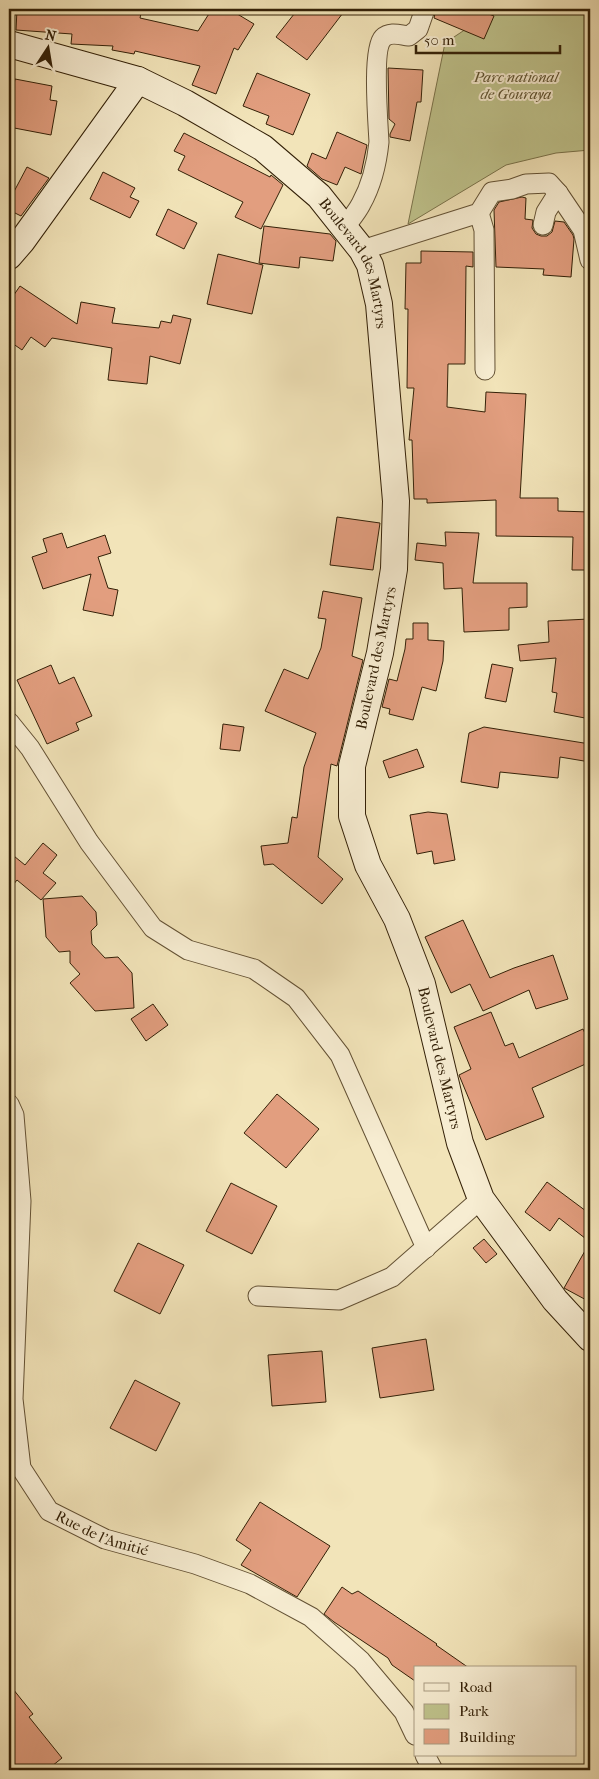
<svg xmlns="http://www.w3.org/2000/svg" width="599" height="1779" font-family="'IM FELL French Canon',serif">
  <rect width="100%" height="100%" fill="#f2e4b9"/>
  <filter id="stains"><feTurbulence type="fractalNoise" baseFrequency=".004" numOctaves="4"/><feColorMatrix values="0 0 0 0 .2 0 0 0 0 .09 0 0 0 0 .02 0 0 0 .5 -.17"/></filter>
  <radialGradient id="worn" r=".72"><stop offset=".6" stop-color="#630" stop-opacity="0"/><stop offset="1" stop-color="#630" stop-opacity=".3"/></radialGradient>
  <path fill="#bfc38c" stroke="#79724a" d="M477 9H590V150L556 153 506 165 408 224 445 43 472 25Z"/>
  <path fill="#e29e7f" stroke="#332007" d="M17 9H142L140 18 198 31 212 9H229L254 24 238 50 234 48 216 94 192 85 200 66 135 51 134 54 112 50 113 46 71 44 72 34 16 30Z
    M298 9H346L307 60 276 37Z
    M436 9H476L494 16 484 39 434 18Z
    M388 68 423 70 421 102H417L410 141 390 137V134L395 124 389 119Z
    M257 73 310 94 293 135 266 124 269 116 243 106Z
    M15 79 52 86 50 100 57 101 51 135 9 127V113Z
    M337 132 367 145 361 174 345 167 337 185 322 179 307 166 312 153 326 159Z
    M184 133 270 177 271 175 283 185 261 229 235 217 243 202 178 170 185 156 174 151Z
    M27 167 49 178 21 216 9 210V201Z
    M103 172 135 188 130 197 139 201 130 218 90 199Z
    M522 197 526 198 525 219 533 220 532 228 536 234 541 236H547L552 232 555 221 564 222 573 235 574 239 571 277 543 275 544 269 496 267 494 210 499 202Z
    M168 209 197 223 184 249 156 235Z
    M264 226 330 234 336 241 333 261 300 257 299 268 259 263Z
    M421 251 473 252V267L466 266 465 364H448L447 407 485 412 486 392 526 394 520 498H558V511L590 512V570H572L573 537 496 536V500L427 503V499H414L412 440H409L414 388H407L408 309H405L406 263H421Z
    M218 254 263 265 252 314 207 304Z
    M20 286 77 324 81 302 115 308 112 323 159 328 161 321 171 323 173 315 191 319 180 364 150 356 147 384 108 380 112 348 52 338 45 347 31 337 22 350 9 341V302Z
    M337 517 380 523 373 570 330 565Z
    M445 532 479 533 473 583H527V607L509 608V630L464 632 462 588 444 589 443 563 415 560 417 543 446 546Z
    M62 533 67 548 105 535 111 553 98 557 108 588 118 590 113 616 83 610 91 574 43 589 32 557 47 552 43 539Z
    M323 591 362 598 352 656 363 660 337 766 331 764 318 857 343 879 322 904 273 864 264 865 261 846 288 843 292 817 297 818 304 767 316 733 265 711 284 669 308 679 321 648 326 619 318 618Z
    M589 619 590 653V719L554 712 557 693 552 692 556 658 520 661 518 645 549 642 548 621Z
    M413 623H428V640L444 641 443 661 436 691 422 687 413 720 389 714 390 709 382 707 389 679 397 681 405 649 406 639H413Z
    M492 664 513 668 506 702 485 698Z
    M51 665 59 684 74 677 92 716 76 723 79 730 47 744 17 680Z
    M223 724 244 727 240 751 220 749Z
    M484 727 590 744V762L560 757 558 778 500 772 498 788 461 782 469 733Z
    M417 749 424 767 389 778 383 761Z
    M428 812 447 814 455 860 434 864 432 851 417 854 410 815Z
    M43 843 57 855 43 873 56 883 41 900 17 880 9 890V852L25 865Z
    M82 896 96 912 97 925 91 931 92 944 105 958 118 957 132 973 134 1008 95 1011 70 983 80 974 70 963V951L59 952 46 937 43 899Z
    M463 920 490 978 514 968 553 955 568 999 536 1009 529 990 483 1011 470 984 451 993 425 937Z
    M153 1004 168 1025 146 1041 131 1019Z
    M491 1012 505 1046 513 1043 519 1058 583 1029 590 1044V1062L532 1088 544 1117 486 1140 459 1075 471 1069 454 1027Z
    M277 1094 319 1129 286 1168 244 1133Z
    M547 1182 590 1214V1302L564 1288 590 1242 559 1218 550 1231 525 1212Z
    M231 1183 277 1206 252 1254 206 1231Z
    M484 1239 497 1254 486 1263 473 1248Z
    M138 1243 184 1265 160 1314 114 1291Z
    M426 1339 434 1390 380 1398 372 1348Z
    M322 1351 326 1402 272 1406 268 1355Z
    M135 1380 180 1403 156 1451 110 1428Z
    M260 1502 330 1546 297 1597 241 1565 251 1550 236 1540Z
    M342 1587 352 1594 358 1591 437 1644 436 1645 469 1668H415V1681L392 1665 388 1658 334 1622 324 1614Z
    M9 1684 33 1714 29 1717 62 1758 47 1770H9Z"/>
  <g fill="none" stroke-linecap="round" stroke-linejoin="round">
    <defs>
      <g id="street">
        <path d="M479 213 484 230 485 370"/>
        <path d="M543 225 546 212 558 193"/>
        <path d="M345 227C350 220 357 212 361 204 371 186 377 162 379 142 378 123 372 49 383 38 390 31 400 35 409 36L418 29 425 9"/>
        <path d="M362 250 479 213 492 192 512 189 526 184 549 183 558 193 583 230 590 260"/>
        <path d="M9 722 30 748 89 842 153 928 188 950 254 969 296 998 340 1055 426 1248"/>
        <path id="s1" d="M9 1104 14 1115 21 1201 13 1399 21 1468 49 1511 105 1539 195 1564 250 1584 311 1617 361 1661 404 1712 415 1735"/>
        <path d="M258 1296 339 1300 392 1277 481 1199"/>
        <path d="M425 1755 433 1770"/>
      </g>
      <g id="secondary">
        <path id="s2" d="M9 44 138 80 185 103 263 148 319 196 362 250 370 265 379 304 396 501 394 569 380 653 352 766V816L368 865 397 919 422 984 460 1143 481 1199 555 1300 590 1338"/>
        <path d="M9 256 22 241 138 80"/>
      </g>
    </defs>
    <use href="#street" stroke="#635134" stroke-width="21"/>
    <use href="#secondary" stroke="#332007" stroke-width="28"/>
    <use href="#street" stroke="#f7edd2" stroke-width="19"/>
    <use href="#secondary" stroke="#f7edd2" stroke-width="26"/>
  </g>
  <g text-anchor="middle" stroke-width="4" stroke-linejoin="round" paint-order="stroke">
    <g font-size="15" font-style="italic" fill="#5d512f" stroke="#f7edd2">
      <text x="516" y="82">Parc national<tspan x="516" dy="17">de Gouraya</tspan></text>
    </g>
    <g font-size="15" fill="#332007" stroke="#f7edd2">
      <text dy="5" stroke="none"><textPath href="#s2" startOffset="428">Boulevard des Martyrs</textPath></text>
      <text transform="translate(376 658) rotate(-78)" y="5">Boulevard des Martyrs</text>
      <text dy="5" stroke="none"><textPath href="#s2" startOffset="1252">Boulevard des Martyrs</textPath></text>
      <text dy="5" stroke="none"><textPath href="#s1" startOffset="475">Rue de l'Amitié</textPath></text>
    </g>
  </g>
  <rect width="599" height="1779" fill="none" stroke="#f2e4b9" stroke-width="30"/>
  <rect x="10" y="10" width="579" height="1759" fill="none" stroke="#332007" stroke-width="2.5"/>
  <rect x="15" y="15" width="569" height="1749" fill="none" stroke="#332007"/>
  <rect x="414" y="1666" width="162" height="90" fill="#f7edd2" stroke="#a99b81"/>
  <rect x="424" y="1683" width="25" height="8" fill="#f7edd2" stroke="#a99b81"/>
  <text x="459" y="1692" font-size="15" fill="#332007">Road</text>
  <rect x="424" y="1704" width="25" height="15" fill="#bfc38c" stroke="#a99b81"/>
  <text x="459" y="1716" font-size="15" fill="#332007">Park</text>
  <rect x="424" y="1729" width="25" height="15" fill="#e29e7f" stroke="#a99b81"/>
  <text x="459" y="1742" font-size="15" fill="#332007">Building</text>
  <g transform="translate(48 48) rotate(12)" stroke="#f7edd2" stroke-width="4" paint-order="stroke">
  <path d="M0-4L9 19L0 12L-9 19Z" fill="#332007"/>
  <text y="-8" font-size="14" font-weight="bold" text-anchor="middle" fill="#332007">N</text>
  </g>
  <path d="M416 45v8h144v-8" fill="none" stroke="#332007" stroke-width="2.5"/>
  <text x="424" y="45" font-size="15" fill="#332007" stroke="#f7edd2" stroke-width="4" paint-order="stroke">50 m</text>
  <rect width="100%" height="100%" filter="url(#stains)"/>
  <rect width="100%" height="100%" fill="url(#worn)"/>
</svg>
